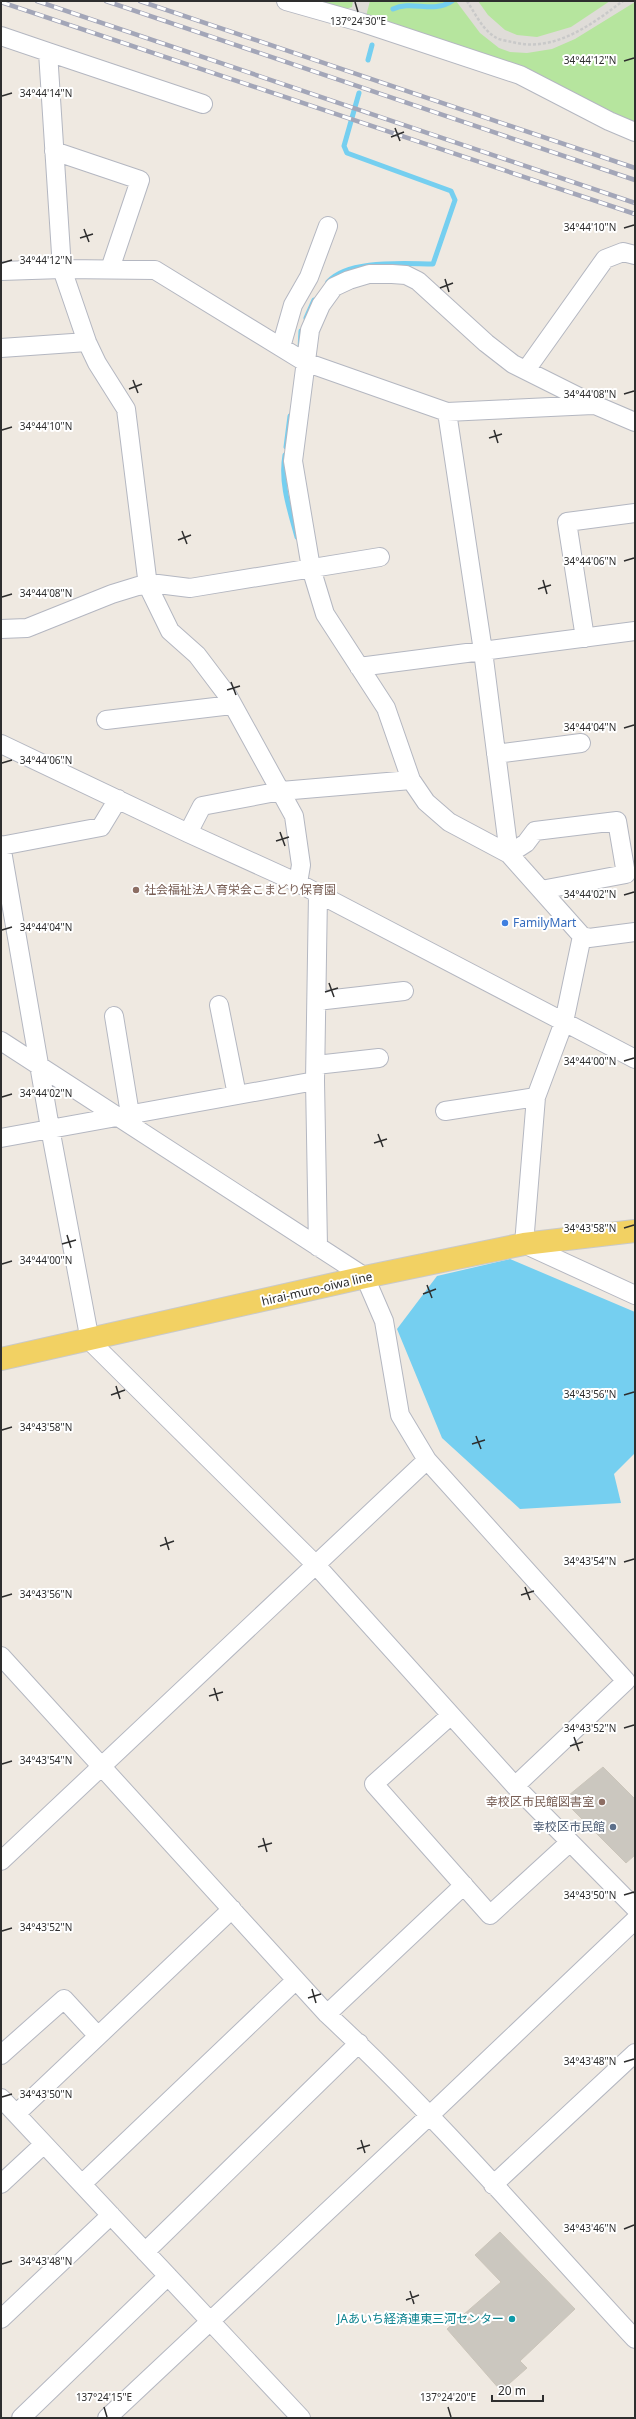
<svg xmlns="http://www.w3.org/2000/svg" width="636" height="2419" font-family="'Noto Sans','Noto Sans JP',sans-serif">
  <rect width="100%" height="100%" fill="#efe9e1"/>
  <path fill="#b6e59e" d="M318 1H635V123Z"/>
  <path fill="#dfdcd8" d="M353 1H370L366 16 346 9 352 7Z
    M456 1H478L488 15 505 30 517 35 537 37 571 27 610 1 635 2 575 39 552 49 527 53 510 52 499 48 480 33Z"/>
  <path fill="#75cff0" d="M510 1259 635 1312V1453L614 1474 621 1503 520 1509 442 1438 397 1329 437 1276Z"/>
  <g fill="none" stroke-linecap="round" stroke-linejoin="round">
    <path stroke="#75cff0" stroke-width="5" d="M393 9C412 0 434 14 452 1
      M368 60 372 45
      M328 282C348 259 405 264 433 264L455 200 451 191 347 153 344 146 359 93
      M306 318 314 300
      M300 349 301 331
      M286 447 290 416
      M285 455C280 483 290 511 297 537"/>
  </g>
  <path fill="#cbc7bf" stroke="#cbc5ba" d="M603 1767 635 1799V1855L626 1863 563 1800Z
    M500 2232 575 2309 520 2361 527 2368 501 2391 447 2329 501 2282 475 2255Z"/>
  <g fill="none" stroke-linecap="round" stroke-linejoin="round">
    <defs>
      <path id="minor" d="M286 1 360 22 520 75 609 121 635 132
        M1 36 48 52 62 269 87 342 97 363 126 409 148 586 170 631 197 655 228 696 294 816 301 865 298 883
        M48 52 203 104
        M54 151 140 180 110 269
        M1 271 62 269 155 270 305 362 447 412 593 405
        M281 347 293 305 309 277 328 226
        M1 348 87 342
        M526 370 605 259 623 252 635 255
        M447 412 483 651 509 854 526 843 535 831 617 821 626 874 541 890
        M635 422 595 405 513 364 486 343 418 281 406 275 392 274H369L349 280 334 287 321 305 310 330 293 461 311 568 325 614 386 708 411 780 426 802 449 822 509 854 582 936 589 938 635 932
        M1 629 27 628 112 594 138 586 158 584 190 588 380 557
        M585 638 567 522 635 513
        M359 667 635 631
        M106 720 232 705
        M1 744 188 833 298 883 635 1059
        M496 754 581 743
        M188 833 202 806 281 791 411 780
        M1 845 50 1128 90 1341 315 1564 515 1786 635 1908
        M1 846 101 827 118 799
        M582 936 564 1022 536 1097 524 1244 635 1295
        M317 1001 404 991
        M219 1005 237 1095
        M114 1016 130 1114
        M1 1041 365 1277 384 1321 400 1415 427 1460 626 1681 515 1786
        M316 1065 379 1058
        M445 1111 536 1097
        M1 1138 315 1081
        M318 1247 315 1081 318 894
        M1 1656 327 2014C436 2115 534 2230 635 2339
        M451 1715 374 1784 490 1915 570 1842
        M1 1861 427 1460
        M327 2014 464 1885
        M1 2055 64 1999 98 2036
        M1 2098 301 2418
        M16 2114 232 1909
        M1 2184 44 2144
        M82 2184 296 1980
        M493 2185 635 2053
        M145 2252 359 2043
        M1 2319 111 2215
        M21 2418 168 2276
        M107 2418 429 2116 635 1920"/>
      <path id="major" d="M1 1359 365 1277 524 1244 635 1231"/>
    </defs>
    <use href="#minor" stroke="#b4b7c1" stroke-width="20"/>
    <use href="#major" stroke="#c9c9c9" stroke-width="24"/>
    <path stroke="#c9c9c9" stroke-width="2.5" stroke-dasharray="3 2" stroke-linecap="butt" d="M467 1C475 13 482 29 495 37 499 40 507 41 512 42 554 53 591 25 623 1"/>
    <use href="#minor" stroke="#fff" stroke-width="18"/>
    <use href="#major" stroke="#f2d163" stroke-width="22"/>
    <defs>
      <path id="rail" d="M37 1 635 203
        M106 1 635 180
        M140 1 635 168
        M1 2 635 214"/>
    </defs>
    <use href="#rail" stroke="#a3a6b8" stroke-width="4.5"/>
    <use href="#rail" stroke="#fff" stroke-width="3" stroke-dasharray="9" stroke-linecap="butt"/>
  </g>
  <path fill="none" stroke="#2e2e2e" stroke-width="1.5" d="M355 2 358 12M624 61 634 58M2 96 12 93M395 128 400 141M391 137 404 132M624 228 634 225M84 229 89 242M80 238 93 234M2 263 12 260M445 279 449 292M440 288 453 283M133 380 138 393M129 389 142 384M624 394 634 391M2 430 12 427M494 430 498 443M489 438 502 434M182 531 187 544M178 540 191 535M624 561 634 558M543 580 547 594M538 589 551 585M2 597 12 594M231 682 236 695M227 690 240 686M624 728 634 725M2 763 12 760M280 832 285 846M276 841 289 837M624 895 634 892M2 930 12 927M329 983 334 997M325 992 338 988M624 1061 634 1058M2 1097 12 1094M378 1134 383 1147M374 1143 387 1139M624 1228 634 1225M67 1235 71 1248M62 1244 76 1240M2 1264 12 1261M427 1285 432 1298M423 1294 436 1289M116 1386 120 1399M111 1395 125 1390M624 1395 634 1392M2 1430 12 1427M476 1436 481 1449M472 1444 485 1440M165 1537 169 1550M160 1546 174 1541M624 1562 634 1559M525 1587 530 1600M521 1595 534 1591M2 1597 12 1594M214 1688 218 1701M209 1696 223 1692M624 1728 634 1725M574 1737 579 1751M570 1746 583 1742M2 1764 12 1761M263 1838 267 1852M258 1847 272 1843M624 1895 634 1892M2 1931 12 1928M312 1989 316 2003M308 1998 321 1994M624 2062 634 2059M2 2097 12 2094M361 2140 365 2153M357 2149 370 2145M624 2229 634 2225M2 2264 12 2261M410 2291 414 2304M406 2300 419 2295M104 2407 107 2417M448 2407 451 2417"/>
  <g fill="#8d6e63" stroke="#fff" stroke-width="1.5">
    <circle cx="136" cy="890" r="4"/>
    <circle cx="602" cy="1802" r="4"/>
  </g>
  <circle fill="#3f7fe0" stroke="#fff" stroke-width="1.5" cx="505" cy="923" r="4"/>
  <circle fill="#5c6f8a" stroke="#fff" stroke-width="1.5" cx="613" cy="1827" r="4"/>
  <circle fill="#0f9aa8" stroke="#fff" stroke-width="1.5" cx="512" cy="2319" r="4"/>
  <g text-anchor="middle" stroke-width="4" stroke-linejoin="round" paint-order="stroke">
    <g font-size="12" fill="#785e54" stroke="#fff" text-anchor="start">
      <text x="144" y="894">社会福祉法人育栄会こまどり保育園</text>
      <text x="594" y="1806" text-anchor="end">幸校区市民館図書室</text>
    </g>
    <g font-size="12" fill="#366cbe" stroke="#fff" text-anchor="start">
      <text x="513" y="927">FamilyMart</text>
    </g>
    <g font-size="12" fill="#2e2e2e" stroke="#fff">
      <text transform="translate(317 1289) rotate(-13)" y="4">hirai-muro-oiwa line</text>
    </g>
    <g font-size="12" fill="#4e5e75" stroke="#fff" text-anchor="end">
      <text x="605" y="1831">幸校区市民館</text>
    </g>
    <g font-size="12" fill="#0d838f" stroke="#fff" text-anchor="end">
      <text x="504" y="2323">JAあいち経済連東三河センター</text>
    </g>
  </g>
  <g font-size="10" text-anchor="middle" fill="#2e2e2e" stroke="#fff" stroke-width="4" stroke-linejoin="round" paint-order="stroke">
    <text x="358" y="25">137°24'30"E</text>
    <text x="590" y="64">34°44'12"N</text>
    <text x="46" y="97">34°44'14"N</text>
    <text x="590" y="231">34°44'10"N</text>
    <text x="46" y="264">34°44'12"N</text>
    <text x="590" y="398">34°44'08"N</text>
    <text x="46" y="430">34°44'10"N</text>
    <text x="590" y="565">34°44'06"N</text>
    <text x="46" y="597">34°44'08"N</text>
    <text x="590" y="731">34°44'04"N</text>
    <text x="46" y="764">34°44'06"N</text>
    <text x="590" y="898">34°44'02"N</text>
    <text x="46" y="931">34°44'04"N</text>
    <text x="590" y="1065">34°44'00"N</text>
    <text x="46" y="1097">34°44'02"N</text>
    <text x="590" y="1232">34°43'58"N</text>
    <text x="46" y="1264">34°44'00"N</text>
    <text x="590" y="1398">34°43'56"N</text>
    <text x="46" y="1431">34°43'58"N</text>
    <text x="590" y="1565">34°43'54"N</text>
    <text x="46" y="1598">34°43'56"N</text>
    <text x="590" y="1732">34°43'52"N</text>
    <text x="46" y="1764">34°43'54"N</text>
    <text x="590" y="1899">34°43'50"N</text>
    <text x="46" y="1931">34°43'52"N</text>
    <text x="590" y="2065">34°43'48"N</text>
    <text x="46" y="2098">34°43'50"N</text>
    <text x="590" y="2232">34°43'46"N</text>
    <text x="46" y="2265">34°43'48"N</text>
    <text x="104" y="2401">137°24'15"E</text>
    <text x="448" y="2401">137°24'20"E</text>
  </g>
  <rect width="636" height="2419" fill="none" stroke="#2e2e2e" stroke-width="4"/>
  <path d="M492 2395v6h51v-6" fill="none" stroke="#2e2e2e" stroke-width="2"/>
  <text x="498" y="2395" font-size="12" fill="#2e2e2e" stroke="#ffffff" stroke-width="3" paint-order="stroke">20 m</text>
</svg>
